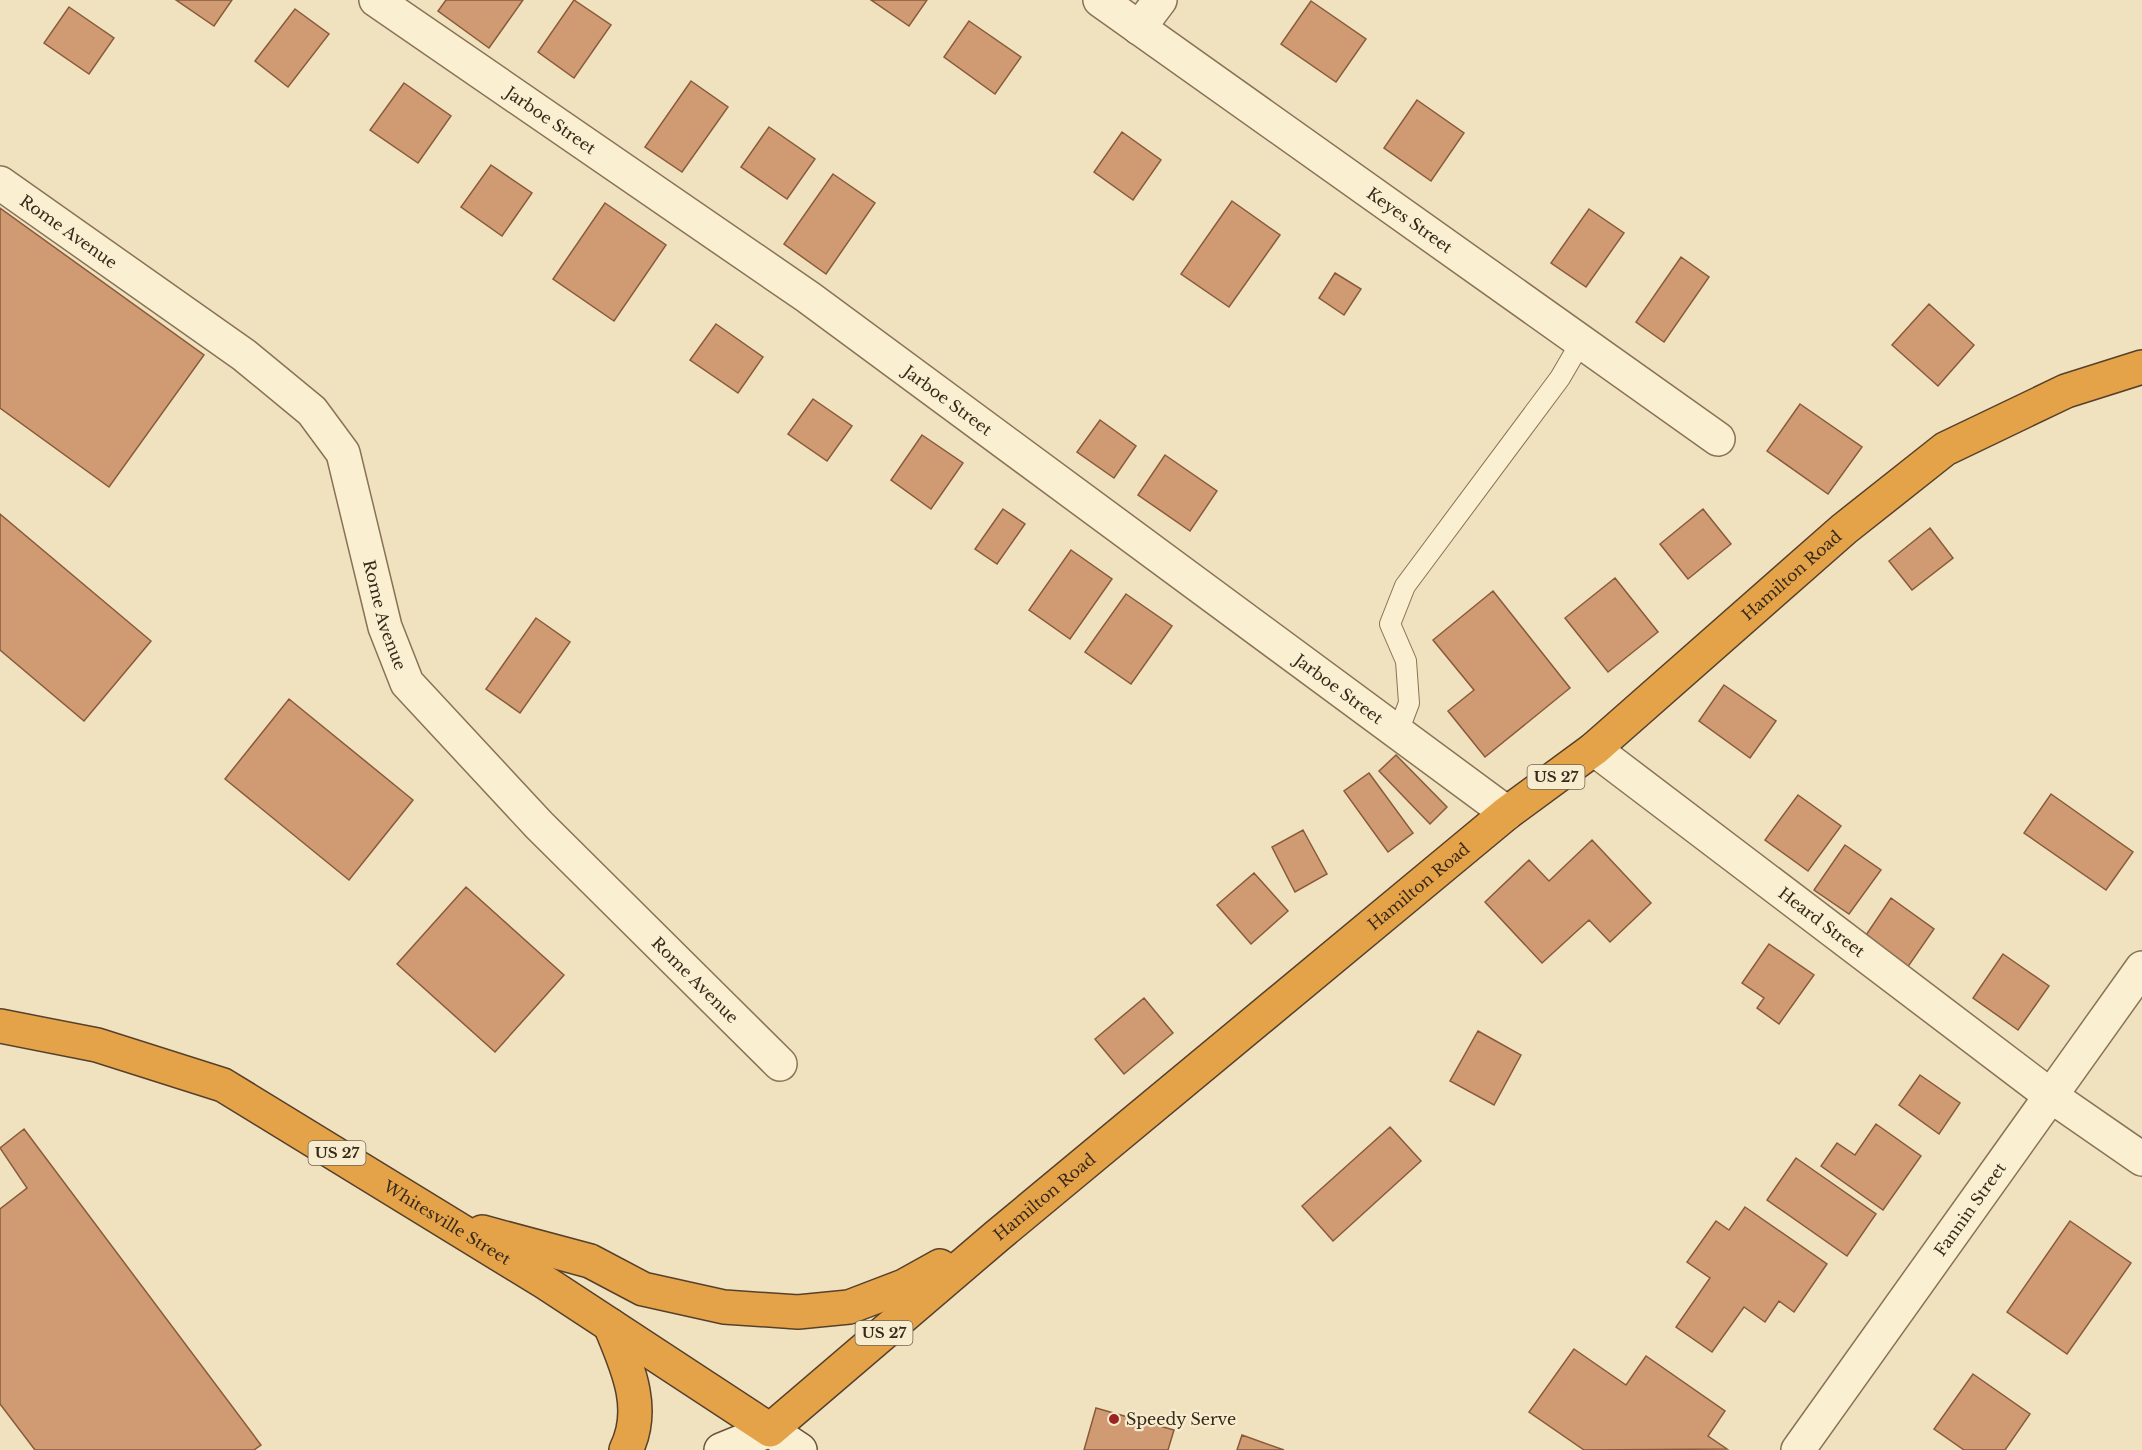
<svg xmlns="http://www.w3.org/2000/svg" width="2142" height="1450" font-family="'Libre Baskerville',serif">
  <rect width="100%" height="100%" fill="#f0e2be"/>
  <path fill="#d09a72" stroke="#895b3b" stroke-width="1.5" d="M176 0H232L214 26Z
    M446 0H523L489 48 438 11Z
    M574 0 611 25 574 78 538 52Z
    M871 0H927L909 26Z
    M1311 1 1366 39 1336 82 1281 44Z
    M69 7 114 38 89 74 44 43Z
    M295 9 329 34 288 87 255 61Z
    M969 21 1021 57 995 94 944 57Z
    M691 81 728 107 682 172 645 147Z
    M404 83 451 116 418 163 370 130Z
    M1417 100 1464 133 1431 181 1384 148Z
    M769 127 815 159 787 199 741 167Z
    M1122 132 1161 160 1133 200 1094 172Z
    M491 165 532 193 502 236 461 207Z
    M833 174 875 203 826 274 784 244Z
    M1232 201 1280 235 1229 307 1181 274Z
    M605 203 666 245 614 321 553 279Z
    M0 208 204 355 109 487 0 408Z
    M1589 209 1624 233 1586 287 1551 263Z
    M1681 257 1709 277 1664 342 1636 322Z
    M1335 273 1361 289 1344 315 1319 298Z
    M1929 304 1974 345 1938 386 1892 345Z
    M716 324 763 357 738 393 690 360Z
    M813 399 852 426 827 461 788 434Z
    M1800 404 1862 447 1828 494 1767 451Z
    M1100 420 1136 446 1114 478 1077 452Z
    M922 435 963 463 931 509 891 480Z
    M1165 455 1217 491 1190 531 1138 495Z
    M1003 509 1025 524 997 564 975 549Z
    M1703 509 1731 544 1688 579 1660 544Z
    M0 514 151 641 84 721 0 650Z
    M1930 528 1953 558 1912 590 1889 561Z
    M1071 550 1112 579 1070 639 1029 610Z
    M1615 578 1658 632 1608 672 1565 618Z
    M1493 591 1570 688 1485 757 1448 711 1474 690 1433 640Z
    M1126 594 1172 626 1131 684 1085 652Z
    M536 618 570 642 520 713 486 689Z
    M1724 685 1776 721 1750 758 1699 721Z
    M289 699 413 800 349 880 225 779Z
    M1396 755 1447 807 1430 824 1379 771Z
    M1369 773 1413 833 1388 852 1344 791Z
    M2051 794 2133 852 2106 890 2024 833Z
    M1798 795 1841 826 1808 871 1765 840Z
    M1303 830 1327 874 1295 892 1272 847Z
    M1592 840 1651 903 1610 942 1589 920 1542 963 1485 902 1529 860 1549 881Z
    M1845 845 1881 870 1849 914 1814 890Z
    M1254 873 1288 911 1251 944 1217 905Z
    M466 887 564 975 495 1052 397 964Z
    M1891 898 1934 929 1907 968 1864 938Z
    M1769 944 1814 975 1779 1024 1757 1008 1764 998 1742 983Z
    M2003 954 2049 986 2018 1030 1973 998Z
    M1144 998 1173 1033 1124 1074 1095 1039Z
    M1478 1031 1521 1055 1494 1105 1450 1081Z
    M1920 1075 1960 1103 1939 1134 1899 1105Z
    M1876 1124 1921 1156 1883 1210 1821 1166 1837 1143 1855 1155Z
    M1390 1127 1421 1161 1333 1241 1302 1206Z
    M24 1129 261 1445 254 1450H35L0 1404V1209L27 1188 0 1148Z
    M1796 1158 1876 1214 1847 1256 1767 1200Z
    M1745 1207 1827 1264 1794 1312 1779 1301 1765 1322 1744 1307 1712 1352 1676 1327 1710 1278 1687 1262 1716 1221 1729 1230Z
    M2070 1221 2131 1263 2067 1354 2007 1312Z
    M1574 1349 1626 1385 1646 1356 1725 1411 1708 1436 1727 1449 1584 1450 1529 1412Z
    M1973 1374 2030 1414 2005 1450H1964L1934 1429Z
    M1096 1408 1174 1430 1168 1450H1084Z
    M1242 1435 1284 1450H1237Z"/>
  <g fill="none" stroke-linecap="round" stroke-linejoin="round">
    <defs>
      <path id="lane" d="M1398 732 1409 703 1406 661 1390 624 1405 586 1560 378 1581 342"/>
      <g id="street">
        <path id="s1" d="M376 0 808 297 1507 813"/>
        <path id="s2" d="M1100 0 1718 439"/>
        <path d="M1139 28 1160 0"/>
        <path id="s3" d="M0 183 244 355 312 411 343 453 385 627 407 683 539 825 780 1064"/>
        <path id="s4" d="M1594 749 2051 1096 2142 1159"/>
        <path id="s5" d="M1798 1450 2142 968"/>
      </g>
      <path id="secondary" d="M721 1450 770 1430 800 1450"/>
      <g id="highway">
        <path id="s6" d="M0 1026 97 1045 223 1085 546 1283 770 1430 997 1236 1507 813 1594 749 1844 529 1945 449 2066 391 2142 367"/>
        <path d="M482 1232 590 1261 643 1289 724 1307 798 1312 849 1307 904 1286 940 1266"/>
        <path d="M610 1325C627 1366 647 1408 626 1450"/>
      </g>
    </defs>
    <use href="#lane" stroke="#897256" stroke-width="22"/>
    <use href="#street" stroke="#897256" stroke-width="36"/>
    <use href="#secondary" stroke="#6a5339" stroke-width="36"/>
    <use href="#highway" stroke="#56402b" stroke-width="36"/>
    <use href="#lane" stroke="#faefd1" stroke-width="20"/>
    <use href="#street" stroke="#faefd1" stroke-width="33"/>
    <use href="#secondary" stroke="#faefd1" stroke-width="33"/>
    <use href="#highway" stroke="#e5a349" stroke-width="33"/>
  </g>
  <circle fill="#9b2423" stroke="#f7ecce" stroke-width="2" cx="1114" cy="1419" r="6"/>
  <g text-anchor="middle" stroke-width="4.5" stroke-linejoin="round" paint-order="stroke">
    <g fill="#f7ecce" stroke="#716451" stroke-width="1.5">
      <rect x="1527.5" y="765" width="57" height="24" rx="4.5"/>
      <rect x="308.5" y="1141" width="57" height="24" rx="4.5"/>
      <rect x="855.5" y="1321" width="57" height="24" rx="4.5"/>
    </g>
    <g font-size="15" font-weight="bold" fill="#37291b">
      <text x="1556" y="782">US 27</text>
      <text x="337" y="1158">US 27</text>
      <text x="884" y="1338">US 27</text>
    </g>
    <g font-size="16" fill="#37291b" stroke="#f7ecce">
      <text dy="6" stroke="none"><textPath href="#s1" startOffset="212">Jarboe Street</textPath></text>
      <text dy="6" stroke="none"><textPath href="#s2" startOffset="380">Keyes Street</textPath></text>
      <text dy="6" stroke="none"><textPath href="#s3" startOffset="84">Rome Avenue</textPath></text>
      <text dy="6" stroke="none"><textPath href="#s1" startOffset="698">Jarboe Street</textPath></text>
      <text dy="6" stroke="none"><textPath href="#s6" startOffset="2210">Hamilton Road</textPath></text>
      <text dy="6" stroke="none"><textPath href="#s3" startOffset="606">Rome Avenue</textPath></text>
      <text dy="6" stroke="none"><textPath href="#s1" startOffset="1184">Jarboe Street</textPath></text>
      <text dy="6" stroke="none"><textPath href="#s6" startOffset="1724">Hamilton Road</textPath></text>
      <text dy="6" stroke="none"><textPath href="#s4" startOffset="286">Heard Street</textPath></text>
      <text dy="6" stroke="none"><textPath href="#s3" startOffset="1092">Rome Avenue</textPath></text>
      <text dy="6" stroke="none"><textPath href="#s6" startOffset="1238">Hamilton Road</textPath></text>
      <text dy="6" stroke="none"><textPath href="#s5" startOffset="296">Fannin Street</textPath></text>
      <text dy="6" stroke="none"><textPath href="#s6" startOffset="494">Whitesville Street</textPath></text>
    </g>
    <g font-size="16" fill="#37291b" stroke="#f7ecce" text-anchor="start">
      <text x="1126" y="1425">Speedy Serve</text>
    </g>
  </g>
</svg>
